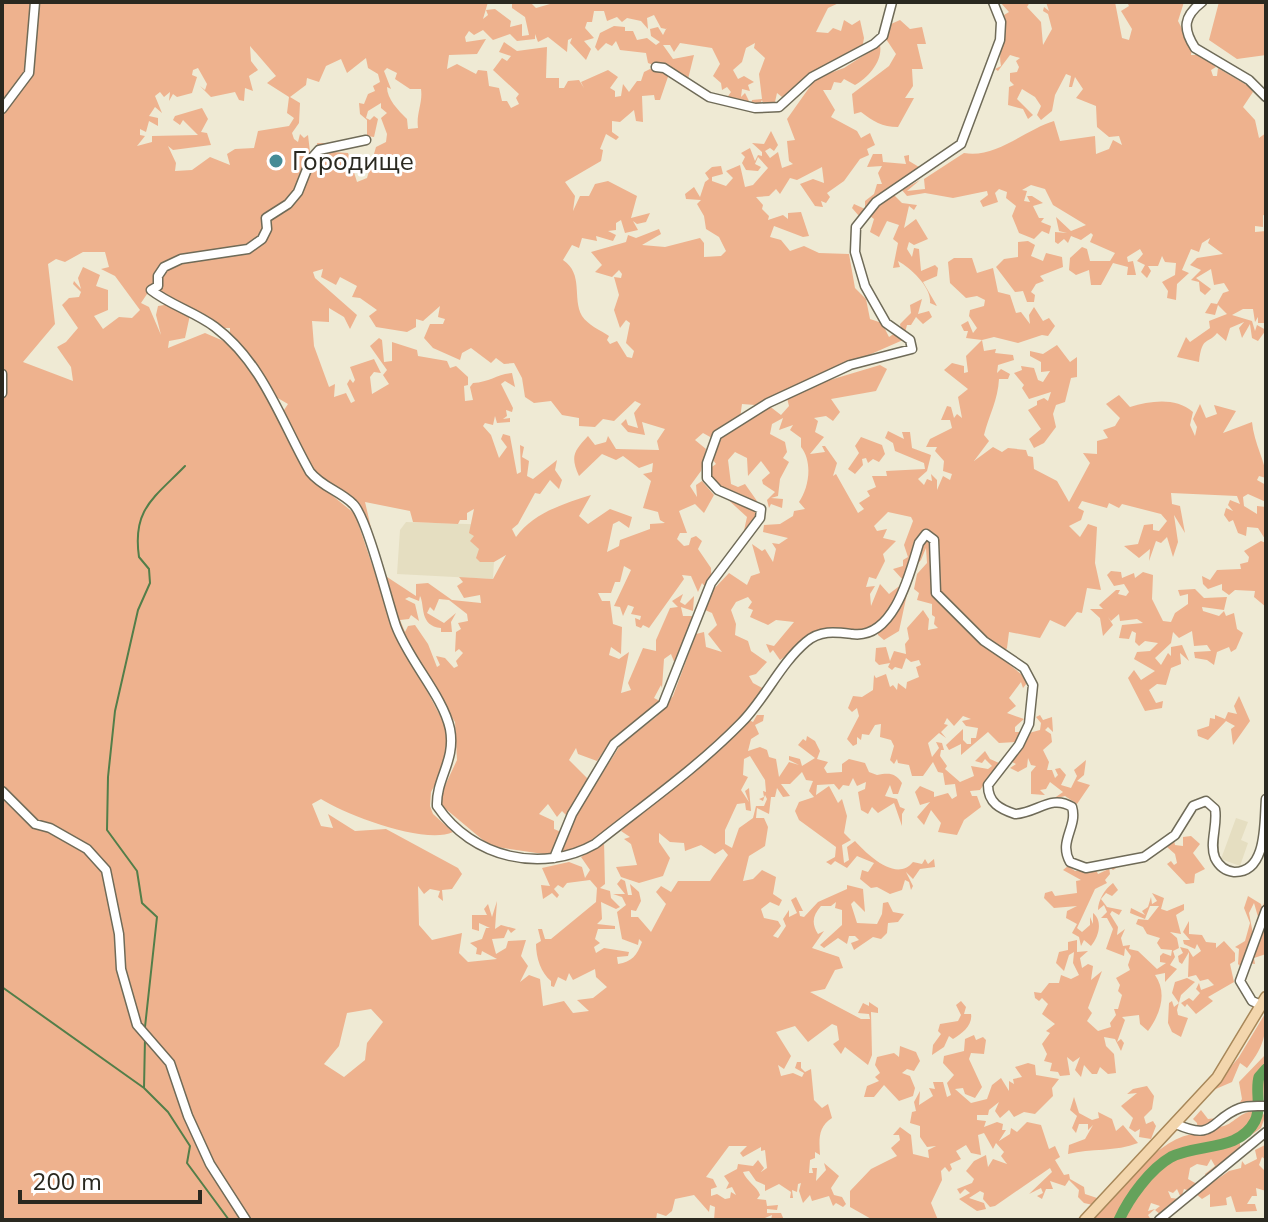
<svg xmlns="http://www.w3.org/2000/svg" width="1268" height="1222" font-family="'Nunito Sans',sans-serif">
  <rect width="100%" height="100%" fill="#efead4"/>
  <path fill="#e5dec1" d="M406 522 496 525 493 579 397 574 400 530Z
    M1236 818 1248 822 1241 840 1248 843 1240 866 1221 859Z"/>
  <path fill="#eeb28e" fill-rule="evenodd" d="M2 2H488L483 19 488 15 486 10 495 9 511 21 510 27 522 24V36L529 35 525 17 512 8V2H530L536 8 557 2H841L828 8 816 32 828 33 833 28 841 31 844 20 852 25 860 20 864 38 862 49 782 97 777 93 775 102 764 107 762 100 759 106 751 105 752 100 762 99 759 74 765 58 754 48 755 43 746 48 742 62 733 70 738 79 744 76 754 82 748 85 750 91 742 89 741 97 745 93 749 101 744 104 726 99 731 92 727 87 722 90 721 83 713 76 720 64 712 48 680 43 674 52 670 45H663L673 59 694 55 687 83 670 71 660 100H655L654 95 642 96 643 122 636 121 634 110 620 122 612 121V132L619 137 616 140 606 134 600 149 603 150 601 161 565 182 575 196 573 211 580 196H589L595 184 608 181 637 196 631 218 650 213 646 222 637 224 633 221 638 230 625 233 621 220 616 223V230L608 231 616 235 613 241 596 236 597 241 582 238 579 248 572 245 563 260C584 274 572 298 582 316 588 325 600 330 609 336L607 340 610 344 617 341 627 357 632 358 634 351 626 343 630 323 626 320 620 328 614 310 619 295 614 277 621 278 622 274 619 270 612 277 595 272 602 265 591 252 626 242 628 235 636 238 659 229 661 234 642 245 665 247 700 238 704 243V257L721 256 726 251 719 237 706 229 704 216 697 204 701 200 686 199 685 194 694 187 700 197 705 182 709 179 705 173 712 167 721 166 723 174 712 177V181L726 186 733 178 726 171 740 165 745 187 753 185 768 168 758 157 755 164 761 167 758 171 746 170 742 163 745 157 741 153 750 148 755 161 758 155 762 156V152L752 143 764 144 771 131 778 145 774 151 770 148 765 151 770 158 778 152 782 168 793 164 789 161 787 141 795 140 787 119 816 78 844 68 880 45C883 61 868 78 855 85L844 79 841 83 834 82 831 90H823L835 110 831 117 857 131 861 138 870 133 875 145 867 149 869 155 860 159 844 181 827 193 830 197 826 203 821 201 823 207 815 206 800 184 813 179 824 183 822 167 797 180 790 178 780 194 776 189 769 196 756 197 763 205 762 209 769 216 768 220 783 215 788 219V213L801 212 809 236 803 237 774 226 770 237 781 240 790 251 804 246 819 253 849 254 855 288 866 299 870 319 882 323 889 337 901 329 900 324 911 313 910 305 922 299 918 314 929 311 932 317 923 324 916 317 911 325H907L903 340 755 405 742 404 740 418 712 438 703 433 695 440 706 449 701 471 690 486 697 497 696 485 702 481 714 495 704 513 695 504 679 511 687 533H680L677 539 684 546 689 545 691 538 696 536 702 541 698 549 711 568 712 591 729 573 747 585 751 576 760 573 752 544 762 551 765 549 773 562 776 549 772 543 779 544 788 538 763 532 764 525 780 524 793 516 794 511 805 509 799 502C809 488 813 462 801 447V438L790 430 793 425 779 430 783 418 772 424 770 434 785 442 787 452 783 458 789 462 780 479 778 496 771 498 783 499 782 508 771 504 769 508 767 500 775 492 763 484 762 480 770 473 761 461 748 476 747 458 735 452 728 460 731 484 738 487 745 484 757 501 747 504 756 512 755 521 743 535 747 517 724 496 711 479 709 469 716 464 713 460 720 438 768 405 781 415 789 406 787 398 820 383 880 365 887 369 876 391 831 399 840 412 833 421 826 416 814 418 818 421 815 432 824 437 810 454 825 452 822 446H825L837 463 833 476 836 474 858 513 864 509 859 503 870 496 867 491 876 487 872 476H887L886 471 925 469 924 463 895 451 893 443 885 438 888 431 904 439 902 432H910L912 448 931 455 927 471 918 479 924 485 927 479 932 481 931 474 937 480V490L943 476 950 480 952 474 943 471 944 461 935 451 937 447H926L930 439 952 428 950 420H941L947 406 951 407 954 418 957 414 962 418 958 397 968 389 944 370 952 363 964 366V373L968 372 966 356 982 340 966 338 968 331H964L961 325 968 321 973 333 977 328 969 316 970 310 984 306 985 300 977 296 966 298 950 283 948 262 954 258H972L977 273 993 268 998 292 1010 295 1016 313 1021 312 1030 324 1029 315 1034 307 1043 321 1049 318 1055 326 1048 336 1042 335 1018 343 994 337 982 340 984 351 996 349 995 353 1013 355 1014 360 998 365 997 373 1001 369 1010 374 1008 379H999C998 400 989 415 984 435L989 441 974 461 993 447 1002 452 1008 448 1026 450 1028 456 1033 457 1034 469 1057 481 1069 502 1090 463 1083 453 1097 454V441L1108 438 1103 430 1115 426 1120 418 1106 404 1119 395 1130 407C1151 401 1175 397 1193 412L1190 425 1195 436 1197 427 1193 419 1200 404 1206 418 1217 414 1214 405 1236 411 1223 433 1252 422C1254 444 1266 462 1266 478L1259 476 1257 480 1266 485V502L1248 494 1243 497 1244 506 1257 514V506L1266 507 1265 539 1258 528 1247 527 1246 536 1238 533 1233 520 1229 522 1224 515 1226 508 1233 511 1228 505 1230 500 1240 504 1237 496 1171 493 1172 504 1180 506 1185 533 1174 515 1178 542 1173 557 1167 537 1161 543 1156 541 1149 561 1150 549 1139 558 1124 546 1138 544 1144 525 1153 524V530L1159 531 1167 521 1161 514 1122 504 1119 508 1109 503 1107 508 1082 501 1078 508 1084 511 1081 520 1069 526 1080 537 1088 524 1097 527 1095 563 1101 590 1087 588 1082 613 1077 612 1065 627 1050 620 1040 638 1009 632 1007 648 1000 657 1021 674 1027 683 1023 688 1021 682 1009 698 1016 706 1007 713 1024 719 1015 727V732H1022L1016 742 999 743 988 732 961 755V744L949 750 946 745 963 729V740L967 744H971V738H976L978 728 966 726 962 721 971 719 963 716 954 726 947 718 944 724 948 725 941 732 946 738 939 733 928 743 932 757 939 748 936 742 942 743 944 750H941L940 756 947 766 945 769 960 782 974 776 971 766 988 769 992 766 985 759 982 763 975 761 985 751 990 759 999 763 980 790 970 791 972 796H977L981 807 964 820 957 835 938 832 941 823 931 810 924 825 917 817 930 802 920 805 915 792 920 786 934 792V797L948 793 952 799 957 796 955 784 945 785 943 773 938 772 933 762 923 776H912L909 765 898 763 897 759 894 764 890 760 894 746 891 740 880 737 881 724 875 725 869 735 862 734 861 740 857 737V744L853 746 847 739 859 716 857 708 852 712 848 708 853 696 862 697 873 690 874 675 876 678 886 674 890 687 893 685 897 690 898 683 906 689 907 682 919 677 916 667 921 665 919 660 911 662 906 658 902 669 895 667 892 670 888 667 890 663 879 665 875 661 876 648 886 647 890 661 894 651 906 654 905 644 909 639 907 628 923 610 929 619 928 630 938 628 934 624 935 617 932 615V604L917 600 919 593 914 589 917 574 927 563 926 548 921 560 903 580 893 569 903 566V560L908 557 904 545 913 521 911 517 888 512 874 526 877 531 887 529 883 538 896 541 883 554 885 561 876 579 869 577 866 587 875 586 870 594 871 606 880 584 889 594 902 584 907 594 899 631 884 640 878 635 876 625 860 631 825 629 780 660 773 650 770 653 766 644 774 646 794 622 776 620 768 625 750 617 753 610 748 608 752 602 748 597 736 602 731 610 736 624 735 635 748 641 751 651 767 662 756 674 749 676 753 683 766 690 749 720 753 722 757 715H764L763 721 755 725 759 734 751 739 748 751 760 747 767 750 769 757 776 759 779 777 789 762 799 765 789 760V756L800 759 802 766 815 758 798 745 803 739 806 741 807 736 815 741 820 751 817 759 828 762 824 768 827 773 842 772V764L849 759 865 763 869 772 877 775C888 773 895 772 902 783L898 794H893L890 785 885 796 897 799 900 807 905 809 902 814V826L894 803 878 813 872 807 868 814 861 810 858 792 865 789 866 782 857 786 853 778 849 786 843 785 839 790 834 784 817 785 816 795 829 786 838 803 842 799 847 816 844 833 851 840 842 845 844 863 849 860 847 847 855 841C867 854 896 883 913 862L922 864 925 859 928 864 934 859 935 867 920 869 913 879 906 872 913 886 911 890 909 882 905 880 902 890 890 894 877 887 871 888 860 879 862 870 868 872 874 863 857 856 847 868 835 861 831 865 826 862 835 857 836 847 799 820 795 811 799 802 814 797 809 791 813 781 806 780 802 772 790 784H781L790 796 783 797 777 788 775 797H771L769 814 757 808 756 818H764L768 827 765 846 749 856 743 881 753 879 762 870 776 877 773 894 782 900 779 906 770 902 761 909 764 918 778 921 781 926 773 936 778 938 786 926 783 919 789 910V917L797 913 791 900 796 897 803 911H799L800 916 804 917 818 902 847 889V885L863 889 865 912 854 901 851 904 857 923 877 924 882 914 883 903 888 902 893 912 904 914 898 922 888 923 887 933 881 939 873 937 854 950 851 943 859 940 855 936H849L847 944 838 938 824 948 820 945 842 925V910L835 908 836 902 831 906H821C813 915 811 923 818 934L824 931 812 948 839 957 843 968 835 970 825 989 810 992 861 1019H870L869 1014 858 1013 863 1003 869 1006V1002L878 1008V1013L871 1012 872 1055 868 1065 845 1047 841 1054 833 1044 839 1040 837 1026 832 1024 808 1042 795 1026 776 1032 791 1056 784 1069 778 1065 781 1076 793 1073 802 1077 804 1073 795 1068 797 1062H801V1068L805 1072 811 1069 814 1100 822 1108 828 1104 832 1118C818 1127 819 1139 820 1155L815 1152V1158L810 1160 809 1173H813L812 1168H817L816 1181 826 1170 824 1163 839 1176 831 1188 834 1195 842 1197 846 1204 843 1207 836 1203 833 1206 829 1196 812 1201 810 1195 803 1203 799 1191 801 1183 798 1184 797 1192 792 1190 793 1198H790L791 1192 779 1184 765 1191V1185L756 1181 749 1171 743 1172C747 1182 757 1186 760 1195L757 1199 766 1200 767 1206 778 1205 777 1210 767 1209V1213H781L784 1220H771L772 1215 760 1220H714L715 1207 710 1205 709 1212 694 1195 675 1199 672 1211 666 1216 657 1213 656 1220H2ZM594 11H604L607 21 617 17 622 22 627 18 641 21 648 29 647 18 654 15 661 28 666 29 669 23 663 35 658 27 650 29 651 36 660 42 656 45 647 38 637 40 633 31H625V27L614 26 600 33 595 47 598 51 606 43 612 46 616 41 620 50 646 53 648 63 656 66 644 72 641 81H637L629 92 623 84 621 96 615 97V91L610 88 618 77 608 70 581 82 584 88 579 80 568 81 564 88H559V78H546L547 47 517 51 504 42 499 52 511 56 507 61 502 58 493 70 519 94 516 98 519 104 511 108 507 101H502L499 88 489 86 487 71 478 70 476 74 457 64 447 69 449 55 477 54 486 39 466 42 465 37 469 31 474 35 483 30 493 40 510 34 517 41 535 39V34L538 42 548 37 567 52 568 40 572 38 570 43 586 60 591 49 584 41 594 38 585 28 587 22H592ZM250 46 276 76 267 83 289 97 287 113 294 118 289 126 258 131 254 148 235 149 227 154 230 165 210 157 192 170 175 171 176 163 168 146 173 150 211 145 207 133 201 132 208 119 202 108 175 116 173 120 180 125 183 120 198 135 152 136V142L137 146 145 136 140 135V129L146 132 149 121 158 126V118L149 116 155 107 162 113 155 96 160 92 164 97 170 92 169 101 173 94 177 97 192 93 197 77 192 75 193 70 198 68 207 84 205 90 200 86 211 97 235 92 239 100 244 101 245 88 253 91 249 76 258 70 251 61ZM366 58 368 68 378 74 380 82 373 86 375 91 368 94 364 104 359 103 360 114 367 120V136L374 137 378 119 374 116 370 120 366 118 368 111 381 103V108L387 113 381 118 387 134 386 142 376 147 367 178 357 182 348 153 334 152 327 143H317L318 151 310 152 308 135 304 138 300 134 298 142 294 139 292 133 299 123 300 103 290 97 306 85 307 78 319 82 326 66 341 59 347 73ZM387 68 397 73 395 79 410 89H421C423 103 416 113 418 128L408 129 407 119C398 110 387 99 387 87L391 89 384 71ZM83 252H105L109 267 101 269 115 276 140 310 132 318 119 317 103 329 94 316 108 310V290L96 286 100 275 83 267 78 278 81 289 74 281 73 284 81 292 79 297 69 298 62 305 78 328 66 342 57 347 71 367 73 381 23 362 55 324 48 264 56 259 65 262ZM323 269 321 277 336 285 340 277 357 286 352 297 360 298 377 310 369 316 376 327 407 332 416 327V319L423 321 440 306 438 317 445 319 443 324H430L424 338 433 348 460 360 462 353 471 348 491 363 496 358 504 364 514 363 522 378 525 397 534 403 551 401 562 415 579 418V426L595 427 603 419 614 421 635 401 641 404 634 413 638 428 628 425 626 419 621 424 628 432 645 435 642 422 665 429 657 441 659 450 616 449 608 436 606 442 595 445 588 436C574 451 570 456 579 476L602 454 616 460 623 456 639 468 653 463 652 472 643 474 651 481 643 508 658 512 660 520 665 523 650 524V529L620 540 619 546 607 552 613 524 619 521 629 528 632 517 610 509 588 524 579 516 591 495C563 504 533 513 516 537L512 529 518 524 535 493 540 494 550 480 559 489 562 480 555 470 557 460 533 479 527 476 529 461 522 457 524 447 520 445 521 472 517 474 510 436 503 434 501 439 507 447 499 458 491 435 483 426 485 423 493 425 495 416 497 423 510 422V418L503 419 507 416 506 410 512 412 513 408 501 384 505 381 515 387 512 373C497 374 490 382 473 383L470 387 473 400 465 401 464 386 468 385V377L456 366 450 368 447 361 418 356 417 350 392 342V361L384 362 382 340 379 338 370 346 387 370 383 375 389 384 372 394 370 377 374 372 381 373 374 359 350 367 355 380 353 383 350 379 347 384 355 401 351 403 346 393 334 397 335 384 329 387 314 346 312 321 329 322V308L344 317 350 329 357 315 315 278 313 272ZM147 286 198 311 221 328H230V335L258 367 276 397 288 404 282 413 318 482 359 511 379 562 365 502 410 511 413 522 458 524 460 520H467V513L474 509 469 533 474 536 470 541 479 549 476 558 480 562H494L506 555 493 579 459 577 463 582 457 586 464 598 480 595 481 603 452 600 428 583 416 584V596L384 575 411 656 455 722 457 760 443 790 441 805 490 846 550 855 561 832 554 829V821L539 814 548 804 557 817 562 811 567 816 589 780 569 760 576 748 578 754 597 761 609 743 660 701 654 698 661 685 662 688 664 659 671 654 675 664 693 616H683L681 607 693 611 694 596 685 605 680 602 683 594 672 601 678 607 670 608 656 640V651L643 648 628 683 631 690 621 693 629 652 619 659 609 655 611 647 621 654 622 627 613 624 610 601H602L598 593H611L615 582H620L624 566 631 570 614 606 620 607 623 616 628 605 634 607 631 614 641 616 640 620 635 618 636 626 641 628 643 625 649 628 684 579 682 575 691 576 698 592 702 583 711 594 705 610 712 613 717 625 708 634 722 652 706 647 704 632 696 634 673 696 656 717 621 744 576 815 560 851 562 855 590 845 626 814 633 819 621 831 630 837 624 839 631 844 637 865 616 867 621 877 639 883 663 876 670 858 659 842V833L670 842 684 843 685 851 701 845 715 854 723 849 728 855 710 881H678L671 892 661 886 656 892 666 904 651 932 638 917H631V910L636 911 641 901 639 892 630 884 632 895H628L625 881 621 879 617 884 625 894H613L622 897 626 905 617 912 622 939 638 945 639 939 642 942C637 955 632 962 618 964L617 957 628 956 629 952 604 948 596 953 594 947 600 943 595 939 598 929H615V926L597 924 602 919 601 902 616 909 620 907 611 898 610 891 600 888 605 884 604 841 581 857 590 870 585 878 582 867 569 862 542 868 550 886 541 885 543 899 552 893 557 898 559 895 554 889 558 885 563 888 567 883 590 880 597 888 596 902 551 939H545L542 929H538L541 941 536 944C536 958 541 973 551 981V986L554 987 558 977 566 981 569 973 573 980 595 969 596 977 607 987 593 998 577 1000 589 1011 573 1013 564 1001 543 1006 540 979 529 975 520 982 528 966 521 956 526 940 508 941 506 948 496 954 492 939 504 938 508 929 511 933 516 929 501 925 495 929 497 901 492 917 488 904 484 909 487 915H472V929L479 931V923L490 928H486L482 939 470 943 477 948 476 954 481 955 482 951 497 959 468 962 459 953 462 933 432 940 419 925 418 886 424 894 430 889 440 891 438 897 443 901 442 890 452 889 462 874 458 868 386 829 355 831 328 814 333 828 321 826 312 804 321 799C346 815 425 845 453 832L433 814 430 806 431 792 447 762V729L392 624 355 514 312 479 249 361 233 345 205 333 168 348 169 341 185 338 190 315 171 304 158 306 156 315 161 335 149 307 141 303 147 294ZM420 596C425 605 419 626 441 628V632H452L451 622 456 613 444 623 427 613 430 607 434 611 439 599 449 600 467 614 468 621 458 623 461 629 456 632 455 652 459 649 463 653 456 661 458 666 454 668 445 658 436 656 440 665 437 667 428 644 415 625 408 626 405 632 400 620 409 619 411 615 419 621 415 604 405 599 409 597 419 601ZM750 756 765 780 766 792 763 791 764 797 759 799 763 801 765 795 767 799 764 806H756L753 818 739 828 732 848 725 844V830L737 804 745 803 746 810 751 811 749 788 745 791 749 802 741 790 748 777 743 775 744 759ZM371 1009 383 1022 367 1043 365 1060 344 1077 324 1064 339 1046 347 1013ZM729 1146H747L740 1153 743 1157 761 1147V1151L765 1150 767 1168 761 1172 764 1168 758 1160 753 1166 738 1164 737 1169 724 1176 729 1183 726 1189 732 1187 736 1195 731 1192 730 1198 725 1199 717 1194 711 1196V1189L717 1187 713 1179 706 1177Z
    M1000 2H1030L1027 7 1041 22 1043 45 1052 29 1048 14 1043 11 1044 7 1049 11 1046 2H1115L1122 38 1129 40 1132 29 1121 11 1129 6 1127 2H1184L1178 21 1192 48 1191 55H1201L1216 67 1211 70 1213 76H1217L1218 68 1250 87 1253 92 1243 107 1255 120 1259 138 1266 133V216L1263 215V227L1255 226V232L1266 231V323H1258V317L1255 322 1253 309H1243L1232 315 1252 321 1255 331 1257 325 1266 330 1258 341 1252 338 1250 324 1242 338 1239 328 1244 322 1230 328 1226 341 1217 333C1208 345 1202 335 1199 362L1177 357 1186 337 1190 342 1210 328 1209 321 1227 314 1218 305 1215 315 1205 313 1211 303 1217 304 1223 293 1229 291 1224 283 1214 285 1211 269 1196 278 1211 289 1205 295 1200 291 1199 282 1191 280 1201 270 1190 265 1197 258 1223 254 1208 243 1210 238 1202 243 1199 252 1191 249 1182 270 1189 273 1177 284 1176 300 1167 298 1168 291 1162 282 1175 275 1176 263 1165 262 1162 256 1158 266H1148L1151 271 1147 278 1141 272 1145 265 1137 261 1143 254 1140 249 1127 257 1128 262 1133 261 1136 275H1127L1128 267 1113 263 1101 285H1091L1089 270 1076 275 1069 270 1070 258 1082 247 1087 249 1090 261H1110L1115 253 1090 242 1093 235 1091 233 1081 240 1071 236 1068 243 1064 239 1058 244 1055 242V232L1067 233 1059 231 1056 217 1071 231 1086 225 1053 205 1045 189 1031 185 1022 190 1027 191 1024 201 1030 202 1027 196H1032L1043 203 1033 206 1039 218H1044L1041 222 1051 226 1049 234 1042 231 1034 239 1019 233 1012 216 1016 206 1006 198 1007 192 999 189 995 193 998 202 983 207 980 201 988 195 987 191 953 198 925 193 907 196 902 190 920 180 907 191 925 189 924 179 964 153C996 159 1028 128 1054 121L1060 141 1095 136 1096 154 1109 149 1113 140 1122 145 1119 136 1109 137 1097 127 1096 106 1076 98 1083 89 1075 77 1072 87H1069L1071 76 1066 74 1055 95 1052 111 1041 120 1037 115 1041 106 1035 97 1022 89 1017 99 1033 115 1028 119 1023 109 1008 105 1009 87 1014 85 1010 81V73L1017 72 1019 67 1016 61 1020 58 1010 55 998 71 995 69 1001 66C997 47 1008 33 1004 15L1009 12Z
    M1219 2H1266V55L1237 59 1209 40Z
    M900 20 910 29 922 27 926 44H917L923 69H912L913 86 905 98H914L898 127C882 127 873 121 861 112L854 114 852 94 889 66 896 54 886 39 891 24Z
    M873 154H882L883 162 906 164 904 156 909 155V161L924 170 891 192 902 203 917 205 914 210 909 206 904 228 916 219 928 239 914 245 909 242 907 249 912 257 914 248 919 249 921 271 935 265 938 268 937 276 923 282 937 306 930 303C932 288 911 268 898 261L900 267 893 268 898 243 893 239 899 225 887 221 879 237 870 232 874 219 866 213 856 229 851 226 859 216 852 208 854 204 865 209V201L874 194 877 184H882L878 173 882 166 867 167Z
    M1028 241 1035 245 1031 256 1043 261 1046 253 1062 257 1063 267 1040 276 1044 281 1036 284 1031 292 1035 295 1034 302H1027L1023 291 1015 292 996 267 1004 259 1018 257V242Z
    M1057 345 1070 362 1077 357V377L1071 378 1065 402 1056 405 1053 414 1056 427 1044 443 1034 448 1029 439 1041 429 1028 410 1037 405V401L1044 398 1048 401 1051 392 1029 399 1022 388 1024 385 1014 373 1022 370 1021 366 1034 368 1038 380 1043 382 1050 371 1041 372V362L1030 356V351L1043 354Z
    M861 437 882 445 885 454 879 462 873 459 868 463 866 458 862 459 863 465 855 474 848 469 859 453 855 446Z
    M1261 541 1266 543V607L1254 597 1255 591 1235 590 1229 595 1222 590V584L1208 589 1203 584 1202 576 1210 580 1217 570 1241 569 1240 564 1248 562 1249 557 1244 551Z
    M1111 571 1121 572 1122 578 1134 573 1135 578 1143 572 1153 575 1152 599 1163 621 1171 622 1175 613 1188 604V594L1180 596 1178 590 1195 589 1204 598 1227 597 1224 610 1202 607 1203 611 1219 616 1224 611 1226 616 1234 613 1237 629 1243 633 1236 649 1231 652 1229 647 1217 652 1214 665 1207 660 1195 658 1194 652 1211 651 1207 645 1194 646 1192 631 1179 638 1173 632 1171 643 1155 658 1161 665 1168 653 1171 656V647L1182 645 1189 661 1180 653 1181 664 1171 668 1166 685 1157 684 1149 690 1156 703 1163 701 1162 708 1145 711 1128 678 1134 670 1141 680 1155 671 1134 659 1137 652 1150 651 1158 643 1145 641 1139 646 1135 642 1136 633 1132 631 1129 639 1119 638 1122 625 1143 623 1137 619 1120 621 1119 614 1111 621 1108 617 1113 625 1103 636 1100 618 1090 609H1103L1099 605 1116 590H1120L1118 594 1126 596 1129 592 1124 584 1114 586 1107 575Z
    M1239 696 1250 721 1233 745 1231 729 1235 726 1226 721 1208 740 1198 736 1197 730 1209 726 1210 718 1215 719V715L1225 719 1228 712 1237 714 1234 706Z
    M1040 715 1043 720 1052 717 1053 732 1048 727 1045 730 1051 734 1052 742 1043 750 1049 762 1047 770H1052L1055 778 1058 775 1055 769 1060 768 1066 775 1061 785 1071 788 1077 776 1074 770 1086 760 1084 775 1077 781 1090 785 1077 804 1065 796 1053 799 1063 792 1050 782 1046 789 1040 790 1045 795 1031 794V772L1036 766 1031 765 1028 758 1027 767 1018 772 1010 768 1016 764 1010 761 1029 733 1040 730 1041 723 1036 717Z
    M1191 836 1200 844 1193 853 1205 869 1195 874 1194 883 1186 884 1167 864 1171 861 1174 865 1177 863 1175 854 1167 847 1174 840 1175 845 1183 846V837Z
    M1128 860 1127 865 1124 863 1113 870 1109 867 1110 874 1105 880 1107 883 1095 889 1077 928 1082 932 1090 925V917L1093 924V913C1103 921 1099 936 1091 946L1084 940 1081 946 1079 937 1072 933 1077 924 1066 918 1067 911 1077 906 1054 908 1044 898 1045 893 1052 891 1055 896 1077 893 1076 881 1081 880 1063 870 1068 866 1075 871 1096 870 1098 874Z
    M1113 883 1118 890 1112 896 1106 893 1101 899 1107 907 1122 910 1119 915 1112 911 1110 914 1118 927 1117 935 1125 929 1121 938 1123 946 1130 945 1129 949 1138 951 1157 969 1166 963 1160 962V956L1163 953 1171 956 1172 950 1161 949 1157 943 1160 938 1147 934 1143 927 1136 924 1138 919 1148 920 1159 906H1150L1145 919 1130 913 1131 908 1145 915 1142 911 1148 907 1151 897 1152 904 1157 901 1152 893 1164 898 1161 909 1167 911 1184 904V910L1176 915 1181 934 1170 932 1177 938 1179 948 1173 951 1175 957 1170 965 1177 969 1165 982V973L1155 975C1166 991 1163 1010 1148 1031L1140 1024 1139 1015 1122 1017 1125 1020 1117 1042 1121 1039 1124 1043 1121 1051 1115 1039 1104 1037 1106 1046 1114 1054 1116 1073 1108 1074 1100 1067 1097 1074H1092L1084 1065 1081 1077 1075 1070 1080 1057 1073 1062 1067 1057 1070 1075 1060 1076 1058 1072 1050 1071 1052 1063 1044 1061 1047 1054 1042 1044 1050 1033 1046 1031 1055 1024 1042 1014 1048 1004 1042 998 1039 1001 1035 998 1034 992 1041 993 1049 983H1059L1061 975 1071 979 1079 975 1073 963 1074 952 1069 955 1064 971 1056 963 1059 952 1068 950V942L1077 940V952L1088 951 1080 958 1082 968 1088 964 1093 966 1091 980 1102 971 1088 1008 1092 1013 1087 1021 1098 1031 1111 1027 1110 1023 1116 1015 1114 1009H1118L1122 995 1118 991 1120 985 1116 978 1130 970 1128 965 1131 956 1125 948 1124 956 1106 949 1113 929 1107 918H1101L1107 912 1104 905 1098 910C1098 900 1105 889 1113 883Z
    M1248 896 1261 904 1262 908 1266 898V954L1254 958 1255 964 1249 963 1263 934 1254 903 1249 913 1253 934 1242 968 1238 964 1239 949 1235 947 1245 941 1250 923 1244 908Z
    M1189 921V934L1202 935 1206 942 1216 943V948L1224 941 1235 953V961L1230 964 1234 982 1208 997 1213 1001 1196 1014 1187 1004 1185 1007 1181 1003 1189 998 1193 1001 1200 993 1196 989 1199 983 1201 990 1214 985 1208 979 1200 981 1196 975 1188 977 1189 952 1182 964 1179 962 1178 956 1183 953 1180 947 1188 949 1193 957 1201 951 1197 944 1195 949 1184 944 1183 940H1190L1183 932Z
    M1187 978 1195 982 1181 995 1177 1010 1178 1015 1188 1018 1181 1037 1172 1032 1168 1023 1169 1003 1172 1001 1174 1007 1179 1003 1172 993 1175 982Z
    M961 1001 966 1007 964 1014H971C973 1025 962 1034 953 1039L949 1036 944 1047 932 1055 933 1045 941 1034 938 1031 940 1024 958 1021 961 1015 956 1005Z
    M1266 1012C1266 1037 1263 1048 1247 1068L1240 1063 1232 1082 1211 1091 1239 1057Z
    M974 1035 976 1040 983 1037 986 1040 984 1054 971 1053 969 1059 982 1087 975 1098 965 1094 963 1088 955 1089 971 1103 987 1099 992 1085 1001 1078 1009 1091V1081L1014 1084 1013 1079 1022 1077 1015 1067 1028 1063 1035 1065 1036 1075 1059 1079 1052 1088 1053 1096 1035 1114 1024 1112 1014 1117 1009 1110 1000 1118 995 1111 999 1102 989 1110 988 1115H977V1120L986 1121 984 1127 997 1122 1003 1124 1002 1130H1006L999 1141 1010 1134 1011 1128 1017 1132 1027 1122 1041 1125 1049 1149 1055 1146 1060 1157 1055 1160 1064 1175 1069 1174 1070 1179 1084 1187 1085 1194 1097 1198 1093 1205 1084 1203 1078 1197 1079 1190 1069 1180 1065 1186 1050 1181 1053 1189H1046L1042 1199 1037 1196 1043 1193 1041 1188 1029 1194 1052 1172 1050 1168 995 1206 990 1207 983 1199 984 1193 980 1191 969 1198 984 1203 986 1209 977 1211 959 1199 970 1193 965 1189 960 1194 957 1189 972 1183 974 1179 966 1171 974 1161 986 1155 988 1167 993 1159 1007 1164 1001 1156 1004 1152 996 1143 993 1149 984 1133 978 1135 981 1155 971 1153 966 1145 956 1151 961 1159 950 1164 952 1169 949 1172 945 1167 941 1171 942 1180 931 1203 938 1220H873L850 1207V1191L871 1169 897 1156 891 1148 900 1140 899 1135H893L900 1127 911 1135 913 1154 929 1158 928 1150 936 1146 927 1147 920 1137V1126L910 1123 912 1112 916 1111 914 1102 920 1091 919 1105 933 1096 929 1088 935 1089 933 1082H943L947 1097 951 1095 947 1083 954 1075 943 1063 944 1056 964 1051 965 1039Z
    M900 1046 916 1052 920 1061 914 1071 907 1069 902 1073 910 1076 915 1088 913 1096 899 1101 884 1085 874 1097H864L867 1086 879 1081 875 1077 880 1073 875 1065 877 1057 894 1053 899 1057Z
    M1266 1054 1263 1103 1239 1104 1242 1099 1239 1082Z
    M1147 1086 1154 1096 1152 1109 1144 1117 1146 1124 1153 1121 1156 1126 1151 1139 1139 1137 1140 1129 1135 1132 1129 1128 1133 1118 1121 1106 1137 1093 1127 1094 1133 1089Z
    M1074 1097 1079 1113 1092 1120 1099 1118 1098 1112 1112 1119 1116 1131 1123 1125 1138 1143C1116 1152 1091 1148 1068 1154L1069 1145 1085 1139 1093 1125 1088 1130V1124H1079L1076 1133 1072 1128 1077 1116 1070 1110Z
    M1201 1110 1208 1119 1218 1118 1219 1127C1236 1125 1236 1111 1261 1110L1265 1117 1261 1128 1240 1143V1153L1206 1178 1205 1174 1215 1166 1211 1159 1207 1166 1197 1164 1190 1168 1188 1179 1197 1184 1190 1191 1184 1189 1181 1198 1177 1189 1173 1193 1168 1191 1171 1198 1180 1199 1162 1216 1155 1210 1160 1206 1151 1203 1148 1211 1155 1209 1148 1215 1151 1220H1093C1116 1192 1163 1132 1198 1134L1197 1123 1193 1119Z
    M1265 1145 1266 1160 1262 1157 1259 1165 1266 1172V1191L1256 1188 1257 1196H1252L1247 1204H1255L1257 1211 1236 1212 1231 1196 1226 1198 1227 1205 1210 1207V1194L1202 1199 1196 1194 1229 1171 1241 1168 1242 1161 1245 1165 1257 1159 1255 1150Z"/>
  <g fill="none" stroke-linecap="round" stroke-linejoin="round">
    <path stroke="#537e49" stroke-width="2" d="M2 987 144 1088 168 1112 190 1146 187 1163 229 1220
      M145 1027 157 917 142 903 137 871 107 830 108 777 115 711 138 610 150 583 149 569 139 557C132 509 154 498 185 466
      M144 1088 145 1038"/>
    <path stroke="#65a25b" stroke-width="11" d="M1119 1220C1129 1198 1150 1169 1171 1157 1198 1143 1239 1152 1255 1121 1262 1107 1255 1091 1259 1077L1266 1069"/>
    <defs>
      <path id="minor" d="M1202 2C1184 16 1182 28 1195 48L1249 80 1266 97
        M656 67 664 68 709 97 755 108 779 107 812 77 874 44 883 36 892 2
        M2 109 29 73 35 2
        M366 140 319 150 311 159 298 192 288 204 266 218 267 229 262 239 248 249 181 259 164 267 158 276V286L151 290C170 305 195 312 215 327 263 363 281 421 310 472 322 487 340 491 353 504 367 517 388 603 396 626 409 661 443 696 450 729 456 761 436 778 437 806 472 858 542 874 595 844 644 805 697 768 741 723 765 699 780 664 806 642 820 630 835 632 852 634 894 640 910 573 919 543L926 534 934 540 936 593 984 641 1024 668 1033 685 1029 724 1019 745 988 785C988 803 1000 809 1015 814 1037 813 1051 794 1072 807 1078 827 1058 841 1070 862L1086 868 1144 857 1175 835 1193 806 1206 801 1215 809C1218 825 1209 843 1215 858 1219 866 1225 871 1234 872 1268 873 1264 820 1266 799
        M2 374V393
        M2 791 35 824 50 828 87 849 106 870 119 934 121 969 137 1025 170 1063 188 1116 210 1164 246 1220
        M554 858 572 814 614 744 663 704 711 583 760 518 761 509 718 490 707 478V463L717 435 768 403 850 365 912 349 910 340 886 323 865 286 855 252 856 227 876 202 961 144 1000 40 1001 22 993 2
        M1261 1005 1252 1001 1240 981 1266 910
        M1176 1124C1216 1142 1210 1119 1240 1108 1248 1105 1258 1106 1266 1106
        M1159 1220 1266 1132"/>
      <path id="major" d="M1085 1220 1217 1078 1266 997"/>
    </defs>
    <use href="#minor" stroke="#6f6b58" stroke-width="11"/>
    <use href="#major" stroke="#a78759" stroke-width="13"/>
    <use href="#minor" stroke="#fff" stroke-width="8"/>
    <use href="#major" stroke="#f3d6ad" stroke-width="10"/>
  </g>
  <circle fill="#468c96" stroke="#fff" stroke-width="3" cx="276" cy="161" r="8"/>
  <g text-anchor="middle" stroke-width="6" stroke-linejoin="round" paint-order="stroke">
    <g font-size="26" fill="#2a2920" stroke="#fff" text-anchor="start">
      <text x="292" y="170">Городище</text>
    </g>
  </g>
  <rect width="1268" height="1222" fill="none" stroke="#2a2920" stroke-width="8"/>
  <path d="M20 1190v12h180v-12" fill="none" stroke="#2a2920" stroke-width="4"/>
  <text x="32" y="1190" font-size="24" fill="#2a2920" stroke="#ffffff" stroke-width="6" paint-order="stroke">200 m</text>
</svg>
